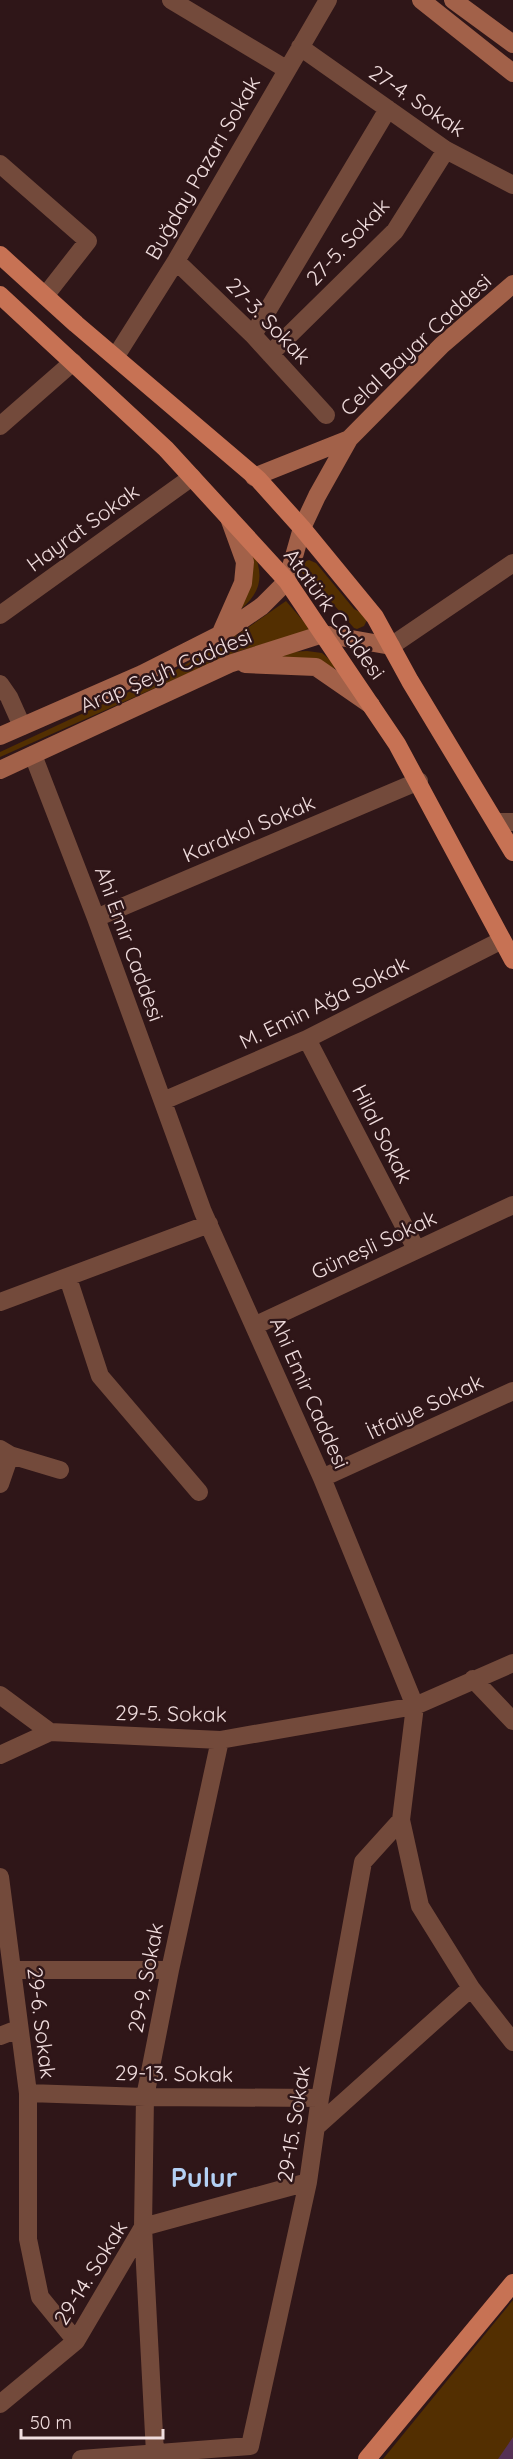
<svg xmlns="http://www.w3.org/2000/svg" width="513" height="2459" font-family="Quicksand,sans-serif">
  <rect width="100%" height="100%" fill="#2f1618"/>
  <path fill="#532f01" d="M250 544C263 570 265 589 241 609Z
    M309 560 316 563 354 609 360 612 367 620 364 626 357 629 354 628 315 583 303 574 299 567 301 563Z
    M286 601 311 630 236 652 0 757V752L176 670 243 631Z
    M307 651 322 653 342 670 310 662 274 657 291 652Z
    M513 2300V2459H383Z"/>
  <path fill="#553054" d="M513 2437V2459H498Z"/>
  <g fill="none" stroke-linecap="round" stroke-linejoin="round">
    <path stroke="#734a3b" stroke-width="18" d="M171 0 286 69
      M300 47 446 150 513 185
      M0 164 88 241 45 296
      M176 261 253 335 326 415
      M253 335 388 109
      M270 354 395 231 446 150
      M116 356 176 261 328 0
      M0 426 73 362
      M0 615 192 477
      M391 646 513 563
      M0 684 9 697 22 726
      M33 755 96 918 203 1212 322 1478 415 1706 401 1820 420 1906 471 1988 513 2042
      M496 822H513
      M96 918 419 781
      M307 1039 416 1249
      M163 1101 307 1039 502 940
      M68 1278 100 1376 199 1492
      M0 1302 209 1224
      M254 1326 513 1205
      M0 1449 10 1455 60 1470
      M322 1478 513 1391
      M0 1484 10 1455
      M473 1679 513 1721
      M0 1695 50 1732
      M0 1755 50 1732 220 1740 415 1706 513 1663
      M0 1877 28 2093V2239L40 2297 76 2341
      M12 1970H170
      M0 2036 18 2029
      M28 2093 145 2097 320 2098
      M316 2127 471 1988
      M0 2404 76 2341 143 2227 308 2182
      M155 2453 143 2227 145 2097 170 1970 220 1740
      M81 2459 250 2446 308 2182 320 2098 363 1862 401 1820"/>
    <path stroke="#a26149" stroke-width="18" d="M421 0 513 73
      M453 0 513 44
      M254 477 349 439
      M220 635 243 583 245 562 229 518
      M245 664 316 667 371 705
      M0 736 142 674 223 633 262 606 287 581 302 528 317 496 349 439 442 345 513 284
      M0 770 229 664 323 634 391 646"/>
    <path stroke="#c77254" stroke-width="18" d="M0 255 76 324 258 479 302 528 375 617 410 681 513 852
      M0 295 166 449 287 581 397 744 513 960
      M367 2459 513 2283"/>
  </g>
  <g text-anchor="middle" stroke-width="5" stroke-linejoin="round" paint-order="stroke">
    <g font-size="21" fill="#f0ddde" stroke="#2f1618">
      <text transform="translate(417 101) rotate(34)" y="7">27-4. Sokak</text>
      <text transform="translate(203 168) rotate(-60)" y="7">Buğday Pazarı Sokak</text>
      <text transform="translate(348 242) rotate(-47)" y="7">27-5. Sokak</text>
      <text transform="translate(268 321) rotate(46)" y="7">27-3. Sokak</text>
      <text transform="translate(416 345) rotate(-43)" y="7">Celal Bayar Caddesi</text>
      <text transform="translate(83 528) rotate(-36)" y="7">Hayrat Sokak</text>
      <text transform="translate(334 614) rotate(54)" y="7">Atatürk Caddesi</text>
      <text transform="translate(166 671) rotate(-23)" y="7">Arap Şeyh Caddesi</text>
      <text transform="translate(249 829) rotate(-23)" y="7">Karakol Sokak</text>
      <text transform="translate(129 944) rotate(70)" y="7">Ahi Emir Caddesi</text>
      <text transform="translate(324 1003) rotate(-26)" y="7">M. Emin Ağa Sokak</text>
      <text transform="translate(382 1134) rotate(63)" y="7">Hilal Sokak</text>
      <text transform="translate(374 1245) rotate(-25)" y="7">Güneşli Sokak</text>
      <text transform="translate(309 1393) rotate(66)" y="7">Ahi Emir Caddesi</text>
      <text transform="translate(425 1407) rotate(-25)" y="7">İtfaiye Sokak</text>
      <text transform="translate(171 1714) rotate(1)" y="7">29-5. Sokak</text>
      <text transform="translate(146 1978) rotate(-79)" y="7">29-9. Sokak</text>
      <text transform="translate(41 2023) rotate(83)" y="7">29-6. Sokak</text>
      <text transform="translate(174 2074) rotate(1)" y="7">29-13. Sokak</text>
      <text transform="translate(294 2124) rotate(-81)" y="7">29-15. Sokak</text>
      <text transform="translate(91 2273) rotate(-58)" y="7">29-14. Sokak</text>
    </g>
    <g font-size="27" font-weight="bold" fill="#b4d1f5" stroke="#2f1618">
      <text x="204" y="2187">Pulur</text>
    </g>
  </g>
  <path d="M21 2429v9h142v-9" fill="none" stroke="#f0ddde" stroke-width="3"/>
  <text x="30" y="2429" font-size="18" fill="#f0ddde" stroke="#2f1618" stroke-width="4.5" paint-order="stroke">50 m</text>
</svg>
